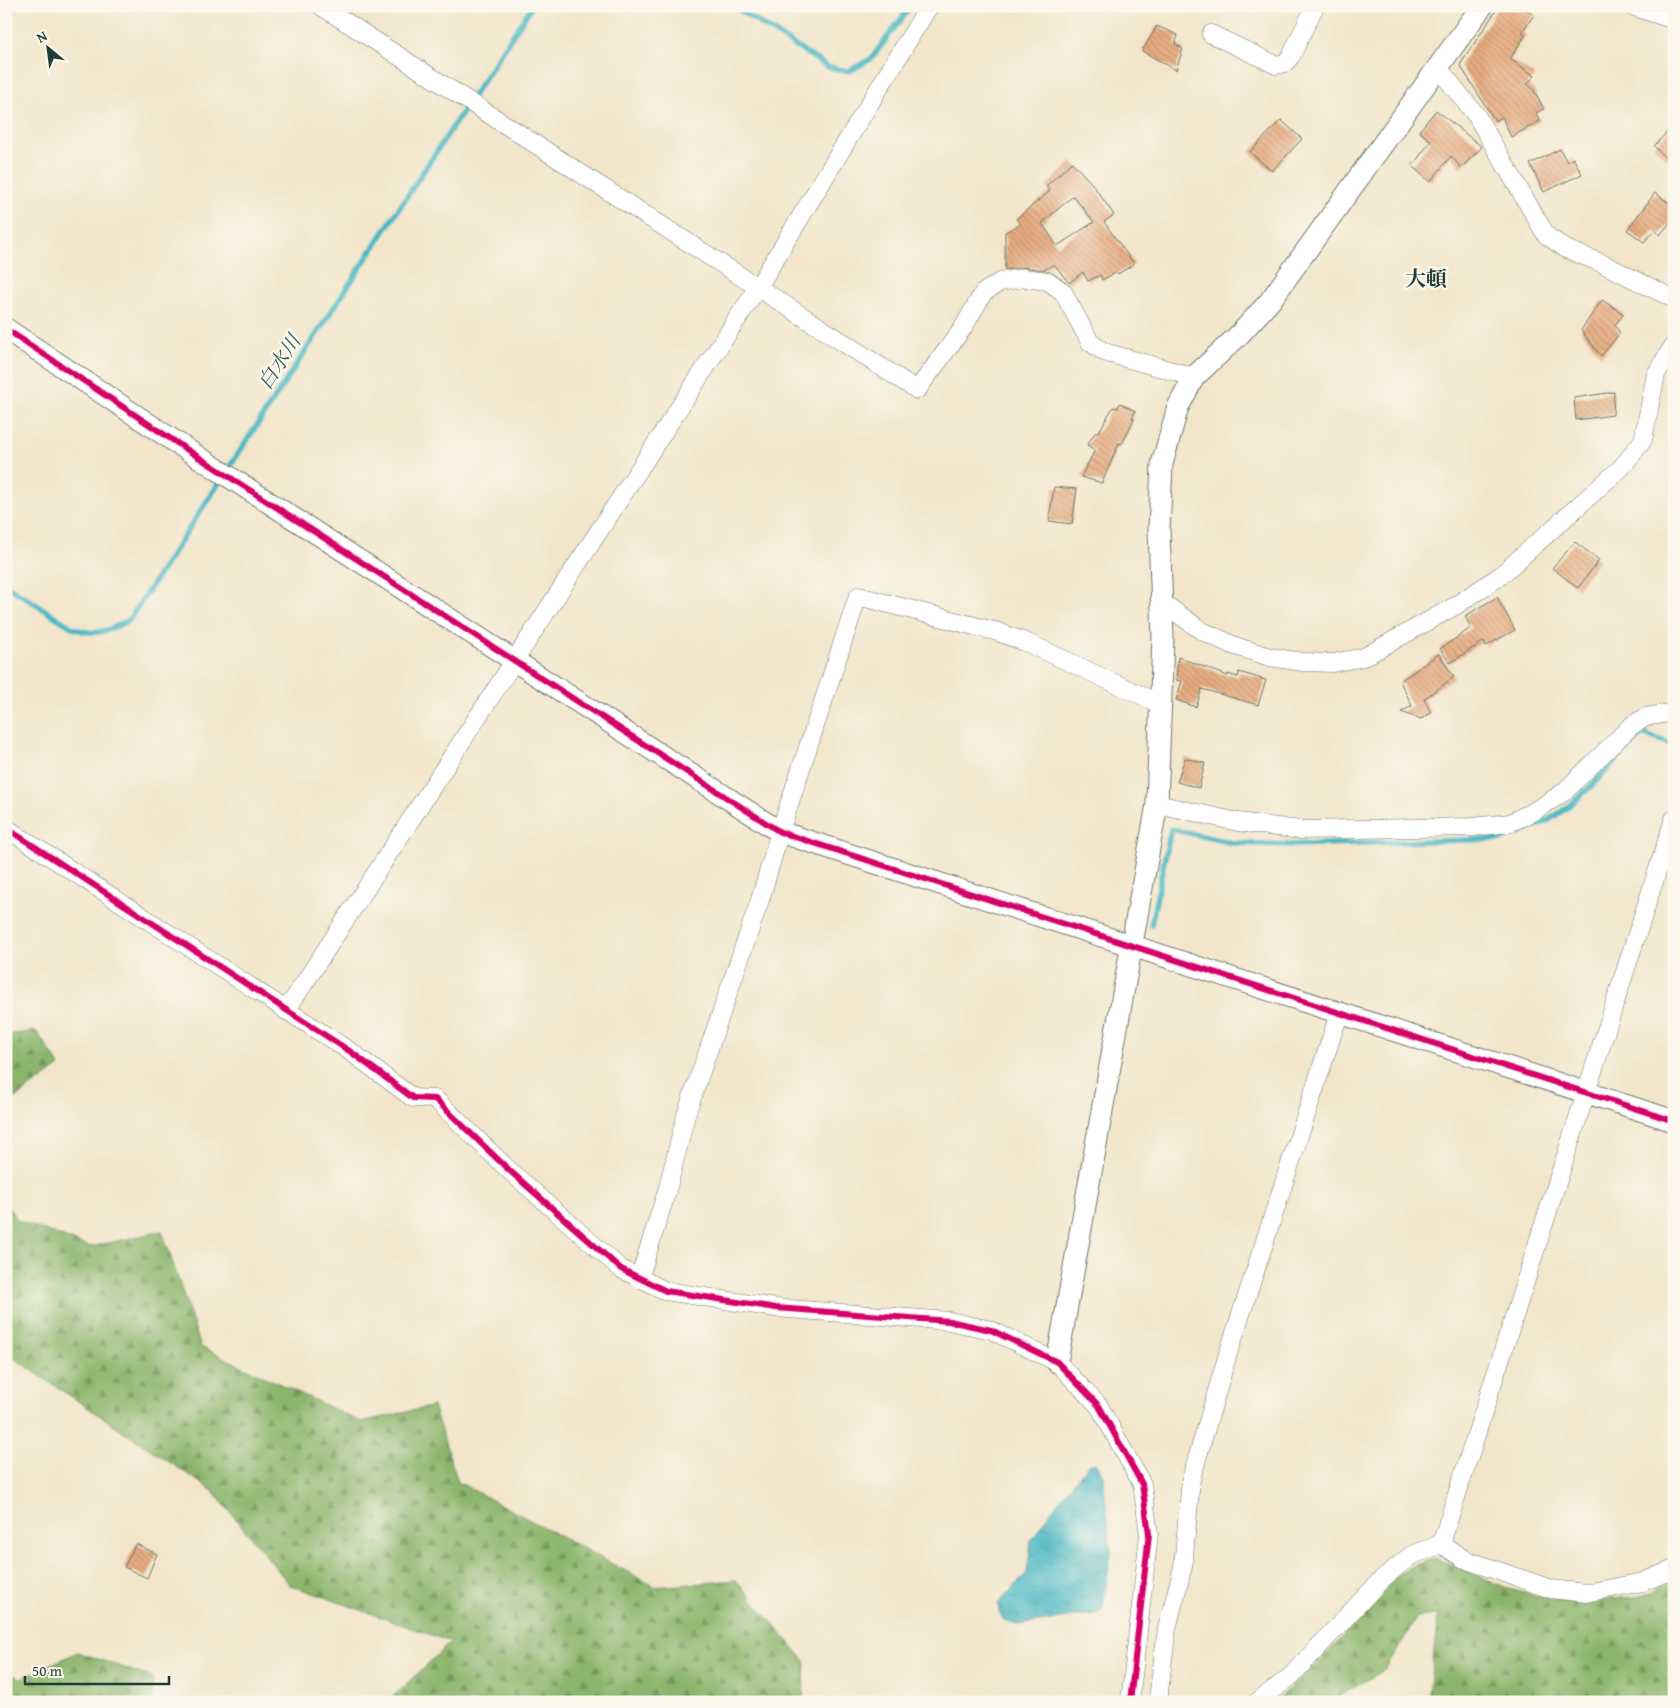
<svg xmlns="http://www.w3.org/2000/svg" width="1680" height="1708" font-family="'Gentium Book Plus','Noto Serif JP',serif">
<style>
.forest{fill:url(#forest-firs);stroke:#557950}
.water{fill:url(#water-ripples);stroke:#347a7c}
.lines{fill:none;stroke-linecap:round;stroke-linejoin:round}
.stream{stroke:#49b7c3;stroke-width:5.5}
.building{fill:url(#building-back-hatch);fill-rule:evenodd}
.minor-casing{stroke:#697868;stroke-width:19}
.tertiary-casing{stroke:#697868;stroke-width:23}
.minor{stroke:#fff;stroke-width:18}
.tertiary{stroke:#fff;stroke-width:21}
.cycleway-casing{stroke:#fbf7ec;stroke-width:9}
.cycleway{stroke:#d6006c;stroke-width:6}
.labels{text-anchor:middle;stroke-width:5;stroke-linejoin:round;paint-order:stroke}
.water-label{font-size:20px;font-style:italic;fill:#2a5c58;stroke:#fbf7ec}
.quarter-label{font-size:21px;font-weight:bold;fill:#1f3d34;stroke:#fbf7ec}
</style>
<defs>
<pattern id="forest-firs" width="22" height="20" patternUnits="userSpaceOnUse" patternTransform="scale(1.25)"><rect width="22" height="20" fill="#8bb56c"/><path d="M5 1l3.5 6h-7zM16 11l3.5 6h-7z" fill="#71945a"/></pattern>
<pattern id="water-ripples" width="26" height="14" patternUnits="userSpaceOnUse" patternTransform="scale(1.25)"><rect width="26" height="14" fill="#49b7c3"/><path d="M2 4q2-2 4 0t4 0M15 11q2-2 4 0t4 0" fill="none" stroke="#3c969f"/></pattern>
<pattern id="building-back-hatch" width="6" height="6" patternUnits="userSpaceOnUse" patternTransform="scale(1.25)"><rect width="6" height="6" fill="#e8ac80"/><path d="M-1 5l2 2M0 0l6 6M5-1l2 2" fill="none" stroke="#bb8d6a"/></pattern>
</defs>
<rect width="100%" height="100%" fill="#fbf7ec"/>
<filter id="ink" filterUnits="userSpaceOnUse"><feTurbulence type="fractalNoise" baseFrequency=".02" numOctaves="2"/><feDisplacementMap in="SourceGraphic" scale="10" xChannelSelector="R" yChannelSelector="G"/><feConvolveMatrix kernelMatrix="1 2 1 2 8 2 1 2 1" color-interpolation-filters="sRGB"/></filter>
<filter id="wash" filterUnits="userSpaceOnUse"><feTurbulence type="fractalNoise" baseFrequency=".0096" numOctaves="4" result="noise"/><feDisplacementMap in="SourceGraphic" scale="20" xChannelSelector="R" yChannelSelector="G"/><feGaussianBlur stdDeviation="1.12" result="paint"/><feColorMatrix in="noise" values="0 0 0 0 0 0 0 0 0 0 0 0 0 0 0 0 0 1.4 0 .05"/><feComposite in="paint" operator="in"/></filter>
<g filter="url(#wash)">
<rect width="100%" height="100%" fill="#f2e5ca"/>
<g class="forest">
<polygon points="36,1031 60,1066 6,1105 6,1035"/>
<polygon points="6,1205 19,1221 90,1247 162,1231 201,1347 361,1422 433,1406 458,1482 656,1587 736,1580 805,1661 803,1702 387,1702 451,1642 290,1585 213,1491 6,1353"/>
<polygon points="1435,1558 1512,1590 1555,1600 1602,1600 1643,1596 1674,1581 1674,1702 1428,1702 1438,1615 1417,1617 1386,1669 1329,1702 1274,1702 1319,1663 1396,1576 1413,1566"/>
<polygon points="78,1652 153,1678 152,1702 6,1702 6,1672 21,1678"/>
</g>
<polygon class="water" points="1090,1463 1096,1463 1103,1475 1111,1552 1102,1611 1095,1614 1018,1625 1004,1621 999,1612 998,1604 1027,1573 1031,1541 1057,1503"/>
<g class="lines">
<g class="stream">
<polyline points="733,6 828,67 849,71 871,59 911,6"/>
<path d="M6,585l67,43c24,9 34,3 56,-8l403,-614"/>
<path d="M1151,925l20,-96 62,14 57,2 212,-6c18,-6 37,-12 53,-23 33,-22 59,-56 88,-82l31,11"/>
</g>
</g>
<g id="blocks">
<g class="building">
<polygon points="1499,6 1522,6 1534,15 1522,32 1526,34 1510,59 1535,76 1527,84 1533,89 1544,109 1536,113 1540,121 1511,137 1502,117 1495,121 1460,65"/>
<polygon points="1157,26 1178,35 1175,44 1183,49 1176,70 1142,51"/>
<polygon points="1436,110 1482,147 1461,168 1451,156 1430,182 1412,166 1431,141 1419,131"/>
<polygon points="1281,120 1302,139 1272,171 1250,152"/>
<polygon points="1674,125 1674,167 1654,146"/>
<polygon points="1560,149 1567,162 1573,158 1582,174 1544,192 1530,164"/>
<path d="M1072,162l21,23 21,30 -10,7 30,42 -16,10 -1,-2 -15,8 -2,-5 -12,6 -5,-9 -14,11 -15,-19 -10,6 -20,-3 -19,3v-38l16,-8 -5,-5 34,-28 -4,-5zM1073,196l21,26 -37,24 -15,-23z"/>
<polygon points="1655,193 1674,206 1674,218 1660,235 1655,230 1644,242 1627,230"/>
<polygon points="1602,300 1624,314 1615,325 1620,333 1601,356 1581,330"/>
<polygon points="1614,392 1613,415 1576,420 1574,398"/>
<polygon points="1120,403 1135,411 1132,418 1134,419 1122,444 1119,443 1102,483 1081,477 1095,450 1087,445 1095,433 1100,430 1113,407 1118,408"/>
<polygon points="1054,487 1077,489 1072,524 1049,521"/>
<polygon points="1575,542 1599,560 1578,588 1552,568"/>
<polygon points="1497,597 1515,630 1486,646 1484,641 1450,663 1440,649 1471,628 1465,616"/>
<polygon points="1439,654 1454,677 1424,699 1431,713 1421,719 1401,712 1412,706 1400,681"/>
<polygon points="1178,657 1228,676 1228,674 1238,677 1239,672 1266,680 1258,705 1202,689 1196,707 1176,700 1182,681 1176,680"/>
<polygon points="1185,758 1205,763 1199,788 1177,782"/>
<polygon points="136,1544 157,1554 147,1578 124,1567"/>
</g>
</g>
</g>
<g filter="url(#ink)">
<use href="#blocks" fill-opacity="0" stroke="#697868" stroke-width="1"/>
<g class="lines">
<g class="minor-casing">
<g id="minor">
<polyline points="321,6 917,390 963,328 983,293 1000,282 1024,278 1048,281 1063,292 1090,342 1104,352 1194,377"/>
<polyline points="1632,6 1674,20"/>
<polyline points="1211,34 1276,65 1285,63 1291,56 1315,6"/>
<polyline points="1439,69 1476,115 1546,235 1566,249 1599,262 1674,299"/>
<polyline points="1163,603 1202,631 1235,646 1270,657 1303,662 1333,663 1364,657 1455,606 1500,576 1622,467 1643,440 1656,374 1674,345"/>
<polyline points="1157,804 1238,822 1300,830 1473,827 1510,823 1536,810 1564,792 1631,726 1646,717 1674,712"/>
<polyline points="6,828 351,1052 413,1098 435,1099 510,1171 621,1269 666,1291 776,1308 949,1321 991,1330 1057,1362 1099,1406 1142,1484 1149,1534 1130,1702"/>
<polyline points="286,1011 758,287 929,6"/>
<polyline points="639,1279 667,1191 686,1115 760,900 780,832 858,596 998,632 1028,643 1160,704"/>
<polyline points="1441,1544 1674,819"/>
<polyline points="1441,1544 1464,1559 1551,1589 1586,1593 1643,1582 1674,1569"/>
<polyline points="1160,1702 1159,1691 1167,1628 1183,1567 1191,1479 1227,1357 1339,1014"/>
<polyline points="1257,1702 1290,1677 1382,1579 1410,1556 1441,1544"/>
</g>
</g>
<g class="tertiary-casing">
<g id="tertiary">
<polyline points="6,329 186,449 780,832 1674,1121"/>
<polyline points="1057,1362 1157,804 1163,637 1159,530 1162,464 1178,407 1194,377 1239,335 1270,301 1482,6"/>
</g>
</g>
<use href="#minor" class="minor"/>
<use href="#tertiary" class="tertiary"/>
<g class="cycleway-casing">
<g id="cycleway">
<polyline points="6,329 186,449 780,832 1674,1121"/>
<polyline points="6,828 351,1052 413,1098 435,1099 510,1171 621,1269 666,1291 776,1308 949,1321 991,1330 1057,1362 1099,1406 1142,1484 1149,1534 1130,1702"/>
</g>
</g>
<use href="#cycleway" class="cycleway"/>
</g>
</g>
<g class="labels">
<g class="water-label">
<text transform="translate(279 362) rotate(-57)" y="7">白水川</text>
</g>
<g class="quarter-label">
<text x="1426" y="286">大頓</text>
</g>
</g>
<rect width="1680" height="1708" fill="none" stroke="#fbf7ec" stroke-width="25"/>
<g transform="translate(48 48) rotate(331)" stroke="#fbf7ec" stroke-width="4" paint-order="stroke">
<path d="M0-4L9 19L0 12L-9 19Z" fill="#1f3d34"/>
<text y="-8" font-size="14" font-weight="bold" text-anchor="middle" fill="#1f3d34">N</text>
</g>
<path d="M25 1676v8h144v-8" fill="none" stroke="#1f3d34" stroke-width="2.5"/>
<text x="32" y="1676" font-size="15" fill="#1f3d34" stroke="#fbf7ec" stroke-width="4" paint-order="stroke">50 m</text>
</svg>
